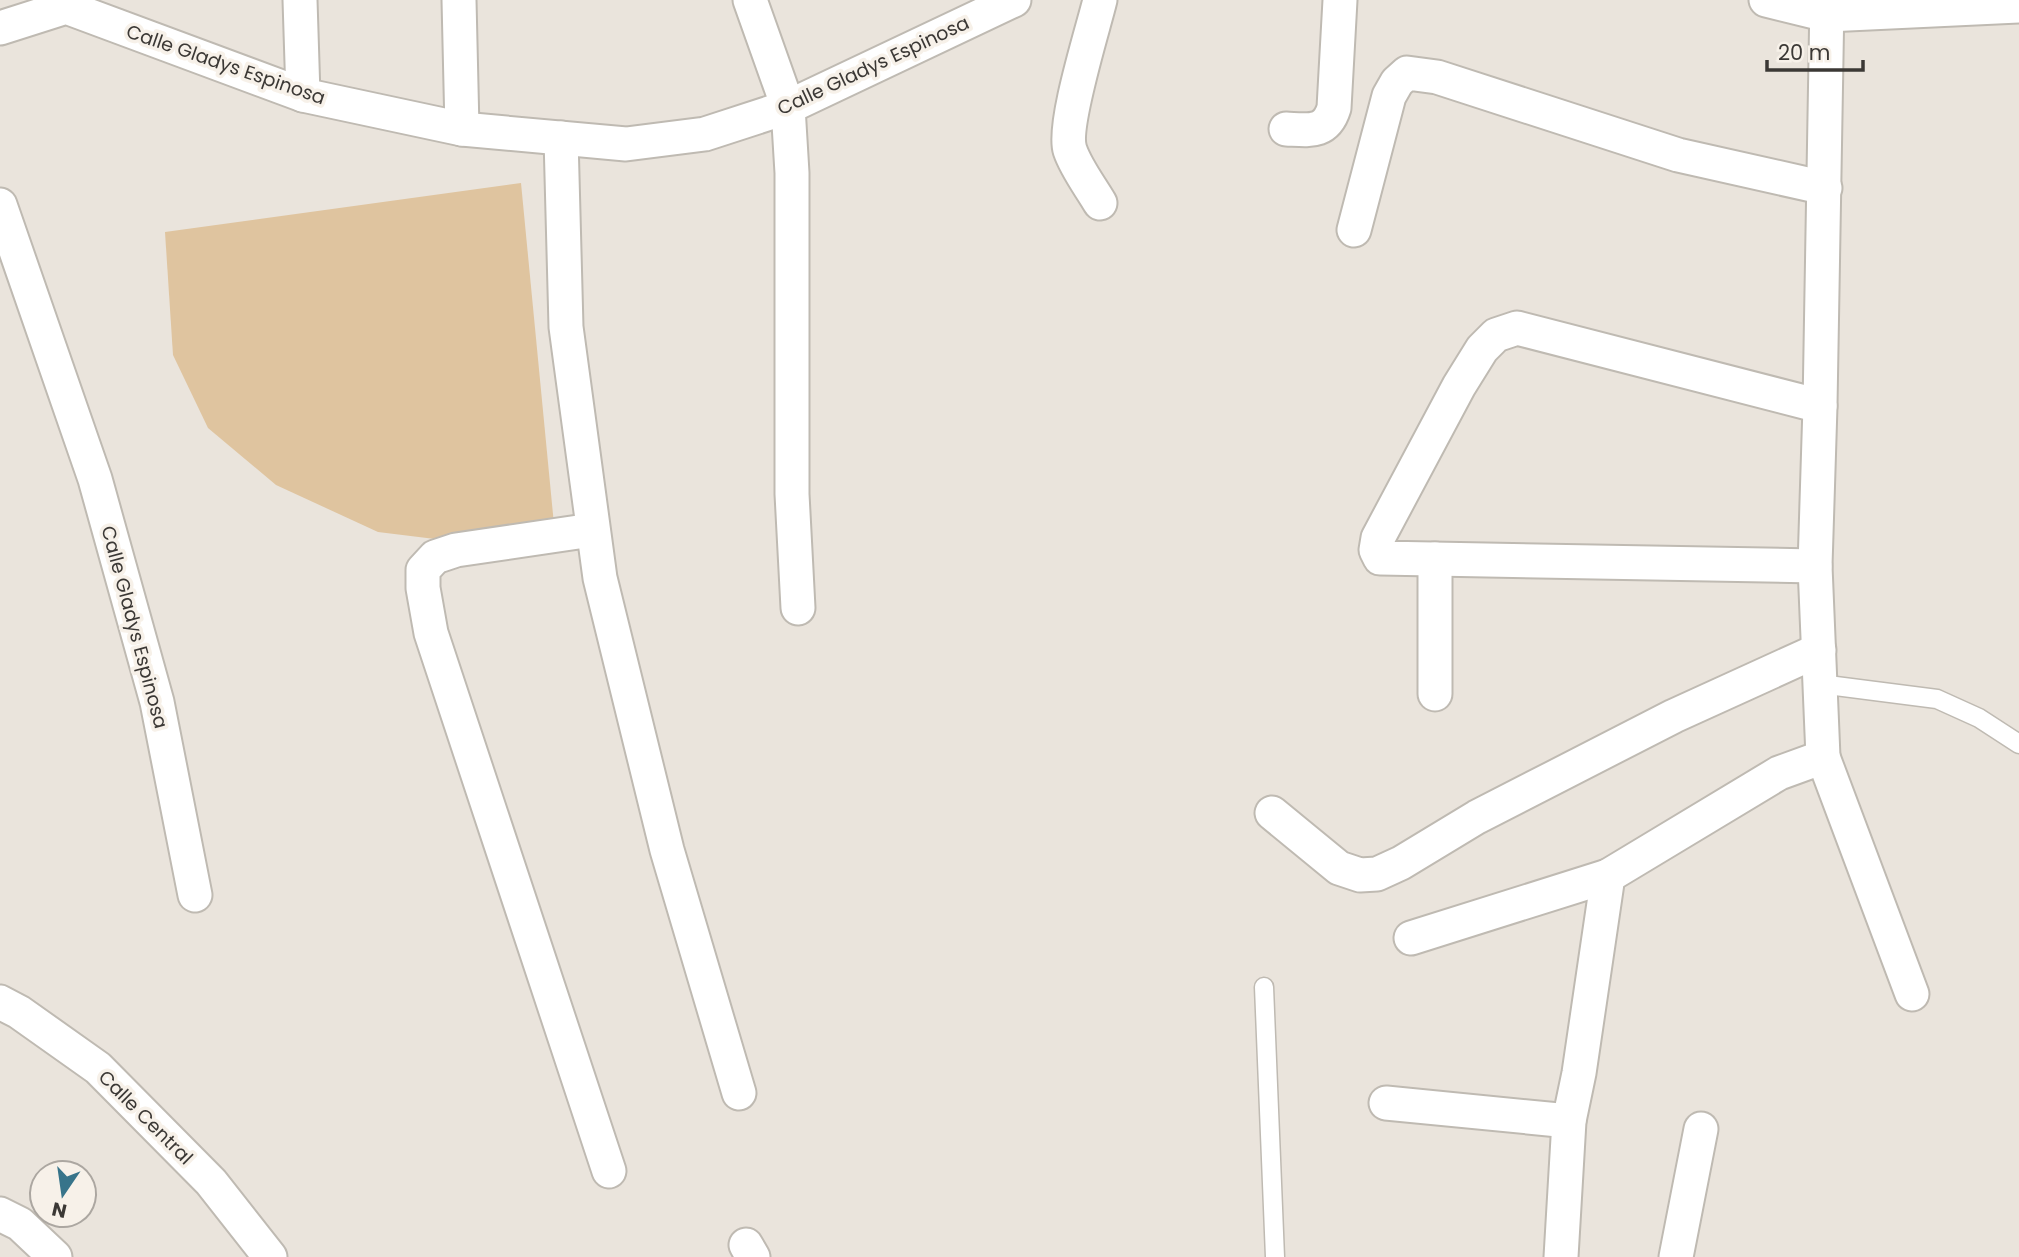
<svg xmlns="http://www.w3.org/2000/svg" width="2019" height="1257" font-family="Poppins,sans-serif">
<style>
.green{fill:#dfc49f}
.lines{fill:none;stroke-linecap:round;stroke-linejoin:round}
.service-casing{stroke:#bfbab2;stroke-width:21}
.minor-casing{stroke:#bfbab2;stroke-width:37}
.service{stroke:#fff;stroke-width:18}
.minor{stroke:#fff;stroke-width:33}
.labels{text-anchor:middle;stroke-width:7;stroke-linejoin:round;paint-order:stroke}
.street-label{font-size:19px;fill:#3b3835;stroke:#f7f1e9}
</style>
<rect width="100%" height="100%" fill="#eae4dc"/>
<polygon class="green" points="521,183 555,535 443,540 378,532 276,485 208,428 173,355 165,232"/>
<g class="lines">
<g class="service-casing">
<g id="service">
<polyline points="1820,684 1937,699 1979,718 2019,744"/>
<polyline points="1264,987 1275,1257"/>
</g>
</g>
<g class="minor-casing">
<g id="minor">
<polyline points="300,0 303,95"/>
<polyline points="459,0 462,129"/>
<polyline points="750,0 788,107 792,173 792,494 798,608"/>
<polyline points="1766,0 1827,15 2019,6"/>
<polyline points="0,28 66,7 303,95 462,129 626,144 705,134 788,107 1014,0"/>
<path d="M1286,129c23,1 40,5 48,-21l6,-108"/>
<polyline points="561,138 566,327 600,578 667,850 739,1093"/>
<path d="M1100,203c-10,-17 -24,-35 -30,-53 -8,-24 23,-121 30,-150"/>
<polyline points="0,205 95,479 157,702 195,895"/>
<polyline points="1354,230 1389,96 1397,82 1407,73 1437,77 1678,155 1825,188"/>
<polyline points="592,530 456,550 435,557 423,570 423,588 431,633 609,1171"/>
<polyline points="1815,566 1380,558 1376,550 1378,538 1459,386 1482,349 1496,335 1517,328 1820,406"/>
<polyline points="1435,694 1435,559"/>
<polyline points="1823,757 1912,994"/>
<polyline points="1272,813 1339,868 1360,875 1377,874 1401,863 1477,817 1674,716 1819,650"/>
<polyline points="1411,938 1608,876"/>
<polyline points="0,1002 19,1012 98,1068 211,1182 270,1257"/>
<polyline points="1386,1103 1569,1121"/>
<polyline points="0,1214 20,1224 55,1257"/>
<polyline points="746,1245 753,1257"/>
<polyline points="1561,1257 1569,1121 1579,1073 1608,876 1779,773 1823,757 1815,566 1820,406 1827,0"/>
<polyline points="1676,1257 1701,1129"/>
</g>
</g>
<use href="#service" class="service"/>
<use href="#minor" class="minor"/>
</g>
<g class="labels">
<g class="street-label">
<text transform="translate(226 64) rotate(19)" y="7">Calle Gladys Espinosa</text>
<text transform="translate(873 65) rotate(-25)" y="7">Calle Gladys Espinosa</text>
<text transform="translate(135 627) rotate(75)" y="7">Calle Gladys Espinosa</text>
<text transform="translate(146 1117) rotate(45)" y="7">Calle Central</text>
</g>
</g>
<g transform="translate(63 1194) rotate(193)"><circle r="33" fill="#f7f1e9" stroke="#aca7a1" stroke-width="2"/>
<path d="M0-5L12 26L0 18L-12 26Z" fill="#37748a"/>
<text y="-10" font-size="19" font-weight="bold" text-anchor="middle" fill="#3b3835">N</text>
</g>
<path d="M1767 60v10h96v-10" fill="none" stroke="#3b3835" stroke-width="3.5"/>
<text x="1778" y="60" font-size="21" fill="#3b3835" stroke="#f7f1e9" stroke-width="5" paint-order="stroke">20 m</text>
</svg>
